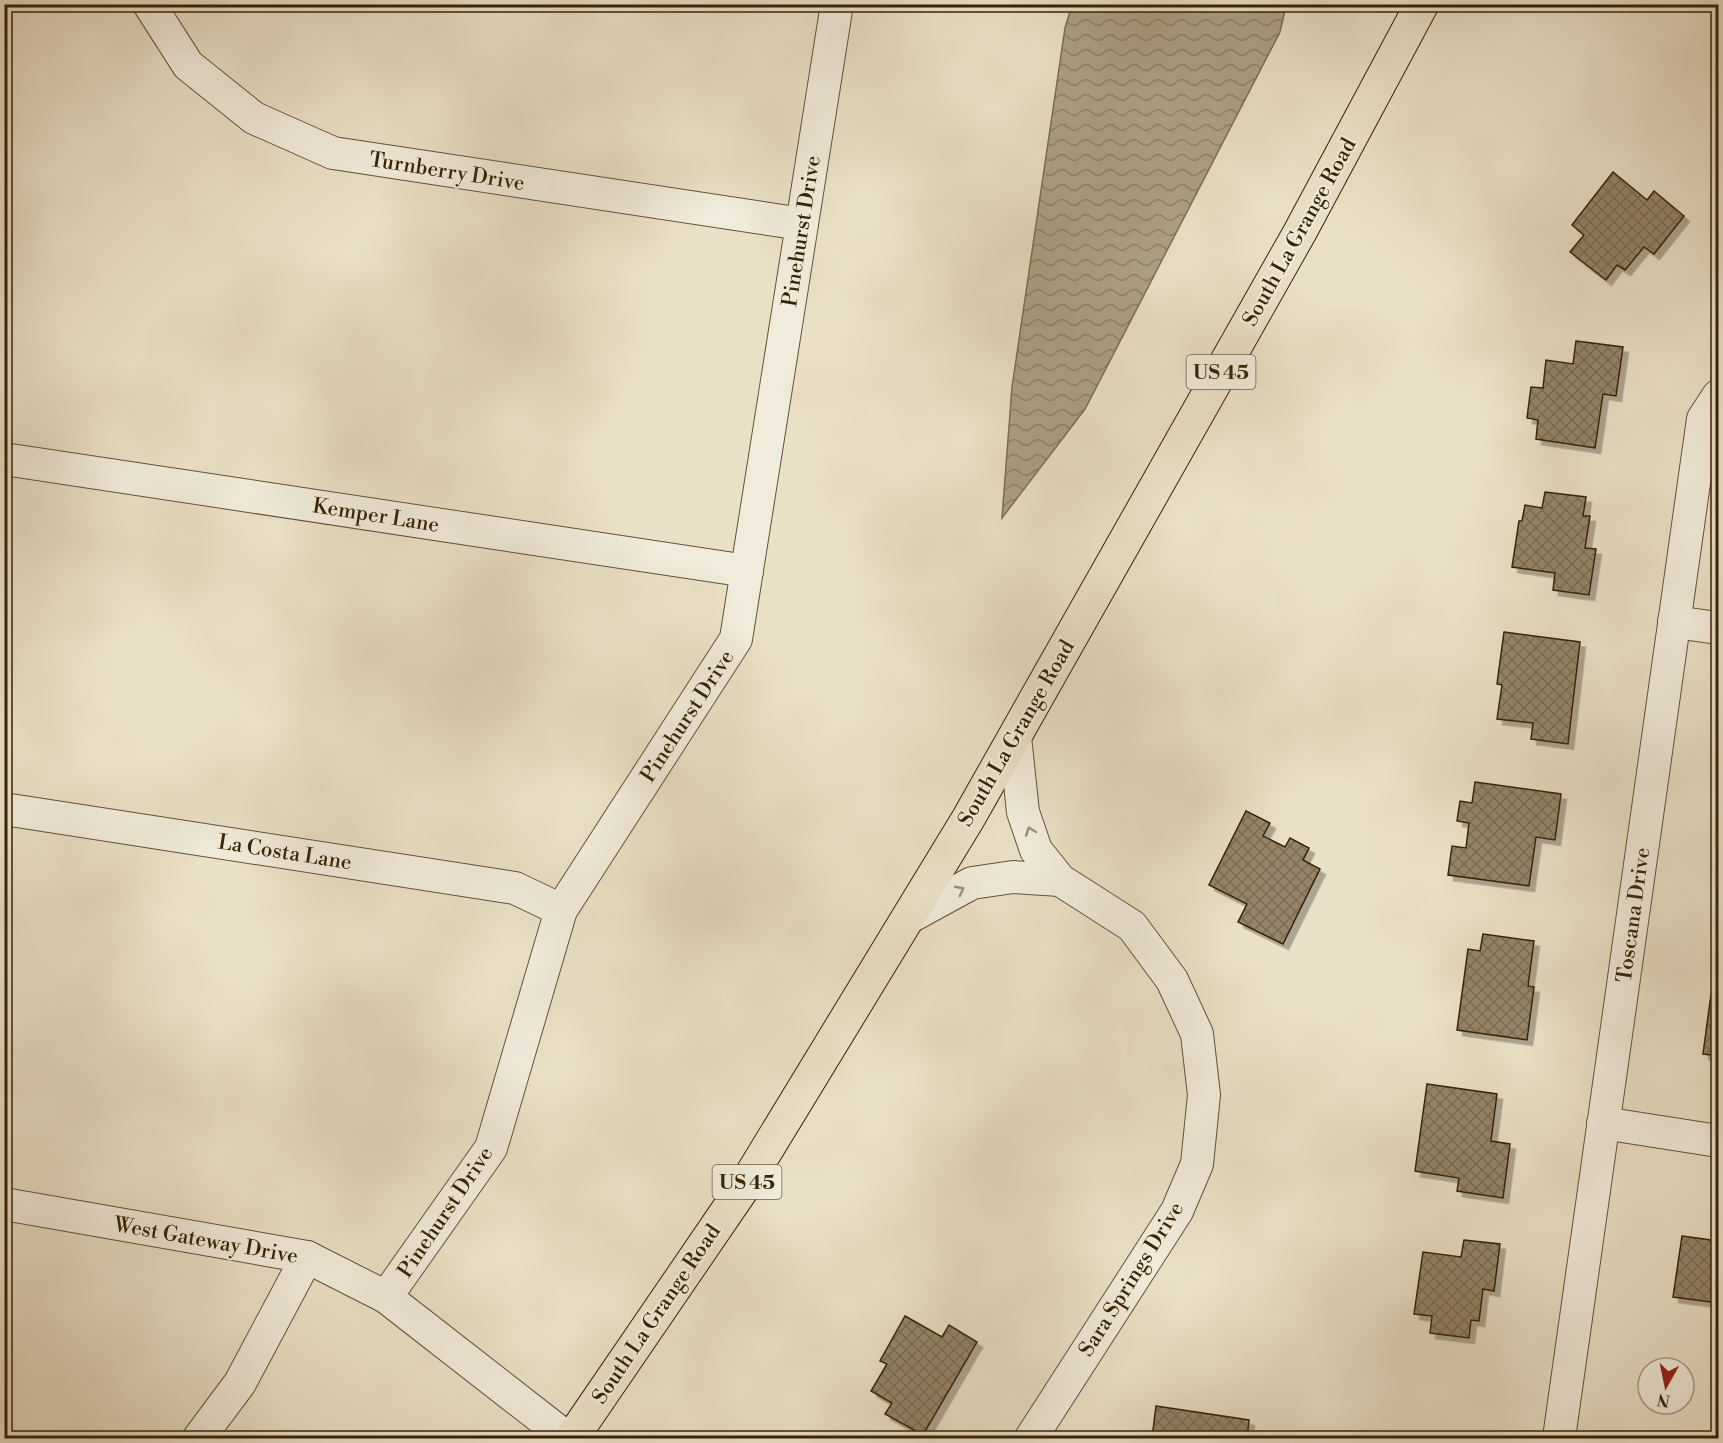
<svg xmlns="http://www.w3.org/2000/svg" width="1723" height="1443" font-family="'Libre Bodoni',serif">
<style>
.water{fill:url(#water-waves);stroke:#7d6e52;stroke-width:1.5}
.building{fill:url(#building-cross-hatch);stroke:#362306;stroke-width:1.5;filter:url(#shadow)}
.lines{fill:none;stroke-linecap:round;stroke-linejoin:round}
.street-casing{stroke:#635236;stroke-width:34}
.primary-casing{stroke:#362306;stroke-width:35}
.street{stroke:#f1ebdb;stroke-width:32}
.primary{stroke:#eae0c7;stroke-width:33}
.oneway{stroke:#9d917b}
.labels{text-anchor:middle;stroke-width:4.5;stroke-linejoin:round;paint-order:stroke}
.shield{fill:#f1ebdb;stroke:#6e5f46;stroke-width:1.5}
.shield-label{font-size:20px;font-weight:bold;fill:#362306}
.street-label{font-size:21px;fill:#362306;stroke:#f1ebdb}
</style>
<defs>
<pattern id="water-waves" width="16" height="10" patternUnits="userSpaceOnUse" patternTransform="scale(1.5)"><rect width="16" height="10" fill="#ada085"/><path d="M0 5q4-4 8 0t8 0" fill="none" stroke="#8e826b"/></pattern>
<pattern id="building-cross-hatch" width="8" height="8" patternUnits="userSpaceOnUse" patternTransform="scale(1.5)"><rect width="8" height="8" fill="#94856a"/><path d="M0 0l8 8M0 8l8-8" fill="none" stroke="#7a6c55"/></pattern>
<filter id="shadow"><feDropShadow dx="5.5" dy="5.5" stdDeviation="0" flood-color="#0004"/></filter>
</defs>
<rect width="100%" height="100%" fill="#eae0c7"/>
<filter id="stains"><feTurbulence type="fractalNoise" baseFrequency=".00333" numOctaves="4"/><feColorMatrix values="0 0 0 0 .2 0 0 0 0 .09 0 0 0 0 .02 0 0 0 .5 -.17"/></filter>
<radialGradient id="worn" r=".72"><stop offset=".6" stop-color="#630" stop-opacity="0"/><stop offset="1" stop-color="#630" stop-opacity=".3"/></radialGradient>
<polygon class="water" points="1072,5 1285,4 1286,6 1280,32 1085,409 1002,518 1012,387 1065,28"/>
<g class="building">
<polygon points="1613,172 1647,200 1654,191 1684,216 1654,254 1644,247 1625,270 1617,265 1606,280 1570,252 1584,235 1572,225"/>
<polygon points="1576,341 1623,347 1616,396 1603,394 1595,448 1536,439 1538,420 1527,418 1531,387 1543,388 1546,360 1573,364"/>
<polygon points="1545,492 1586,497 1583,516 1590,516 1585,548 1596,549 1589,595 1553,590 1555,573 1512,567 1519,521 1522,521 1525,505 1542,508"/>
<polygon points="1504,632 1580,642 1568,744 1531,739 1533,723 1497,719 1502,685 1497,684"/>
<polygon points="1475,782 1561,794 1555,840 1536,837 1529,886 1448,875 1452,846 1466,848 1469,823 1457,821 1460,801 1472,803"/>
<polygon points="1246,811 1270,823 1263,836 1285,847 1290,838 1309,848 1303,860 1320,869 1283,944 1238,922 1247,904 1209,885"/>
<polygon points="1483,934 1534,941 1528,986 1534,987 1527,1040 1457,1030 1468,949 1480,951"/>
<polygon points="1718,974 1718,1056 1703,1054 1711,994 1716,994"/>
<polygon points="1427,1084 1497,1094 1491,1141 1510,1144 1503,1198 1457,1191 1459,1178 1415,1171"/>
<polygon points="1682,1236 1718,1241 1718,1303 1673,1297"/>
<polygon points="1464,1240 1500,1244 1494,1291 1483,1289 1479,1321 1471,1320 1469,1338 1430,1333 1432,1316 1414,1314 1423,1252 1461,1257"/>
<polygon points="905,1316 942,1337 949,1325 977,1342 923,1435 885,1414 892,1403 871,1391 887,1364 880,1361"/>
<polygon points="1156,1406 1249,1420 1247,1438 1152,1438"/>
</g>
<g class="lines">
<g class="street-casing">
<g id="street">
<polyline points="149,4 188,65 254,118 333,153 802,224"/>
<polyline points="4,459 747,571"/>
<polyline points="1674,622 1718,628"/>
<polyline points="1015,737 1023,812 1036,850 1060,880 1132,926 1172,980 1197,1034 1204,1095 1197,1164 1177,1211 1031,1438"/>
<polyline points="4,809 515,888 561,910"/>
<polyline points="908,918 972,883 1013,877 1060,880"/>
<polyline points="1603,1123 1718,1141"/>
<polyline points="4,1204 307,1257 386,1297 567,1438"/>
<polyline points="386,1297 491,1148 561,910 736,639 837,4"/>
<polyline points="199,1438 240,1383 307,1257"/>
<polyline points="1559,1438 1703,419 1718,396"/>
</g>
</g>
<g class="primary-casing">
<polyline id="primary" points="572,1438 747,1182 968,819 1300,232 1422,4"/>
</g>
<use href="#street" class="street"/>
<use href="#primary" class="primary"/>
</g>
<defs><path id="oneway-chevron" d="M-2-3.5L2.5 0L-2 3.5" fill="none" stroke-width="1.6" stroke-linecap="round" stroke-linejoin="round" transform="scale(1.5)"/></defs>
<g class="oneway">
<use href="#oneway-chevron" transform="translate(1030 831) rotate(-110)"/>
<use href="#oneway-chevron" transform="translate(960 890) rotate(-28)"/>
</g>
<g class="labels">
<g class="shield">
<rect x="1186.5" y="355" width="69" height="34" rx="4.5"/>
<rect x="712.5" y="1165" width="69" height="34" rx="4.5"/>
</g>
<g class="shield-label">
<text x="1221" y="379">US 45</text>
<text x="747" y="1189">US 45</text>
</g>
<g class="street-label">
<text transform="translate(447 171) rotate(9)" y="7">Turnberry Drive</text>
<text transform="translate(801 231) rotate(-81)" y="7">Pinehurst Drive</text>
<text transform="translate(1299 232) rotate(-61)" y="7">South La Grange Road</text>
<text transform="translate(376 515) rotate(9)" y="7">Kemper Lane</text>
<text transform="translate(687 716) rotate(-57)" y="7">Pinehurst Drive</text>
<text transform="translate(1016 733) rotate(-60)" y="7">South La Grange Road</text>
<text transform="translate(285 852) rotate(9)" y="7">La Costa Lane</text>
<text transform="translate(1633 915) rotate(-82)" y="7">Toscana Drive</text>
<text transform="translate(445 1212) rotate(-56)" y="7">Pinehurst Drive</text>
<text transform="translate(206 1240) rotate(10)" y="7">West Gateway Drive</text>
<text transform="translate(1131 1279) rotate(-58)" y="7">Sara Springs Drive</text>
<text transform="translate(656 1314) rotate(-56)" y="7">South La Grange Road</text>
</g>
</g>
<rect width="1723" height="1443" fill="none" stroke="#eae0c7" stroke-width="24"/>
<rect x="6" y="6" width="1711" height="1431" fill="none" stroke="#362306" stroke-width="3"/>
<rect x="12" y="12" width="1699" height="1419" fill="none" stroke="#362306" stroke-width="1.5"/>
<g transform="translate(1666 1386) rotate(189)"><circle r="28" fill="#f1ebdb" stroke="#a69b86" stroke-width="1.5"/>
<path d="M0-4.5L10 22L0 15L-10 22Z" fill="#8f2418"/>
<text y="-9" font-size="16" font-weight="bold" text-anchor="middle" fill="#362306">N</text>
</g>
<rect width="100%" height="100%" filter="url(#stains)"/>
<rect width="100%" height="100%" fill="url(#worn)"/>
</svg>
